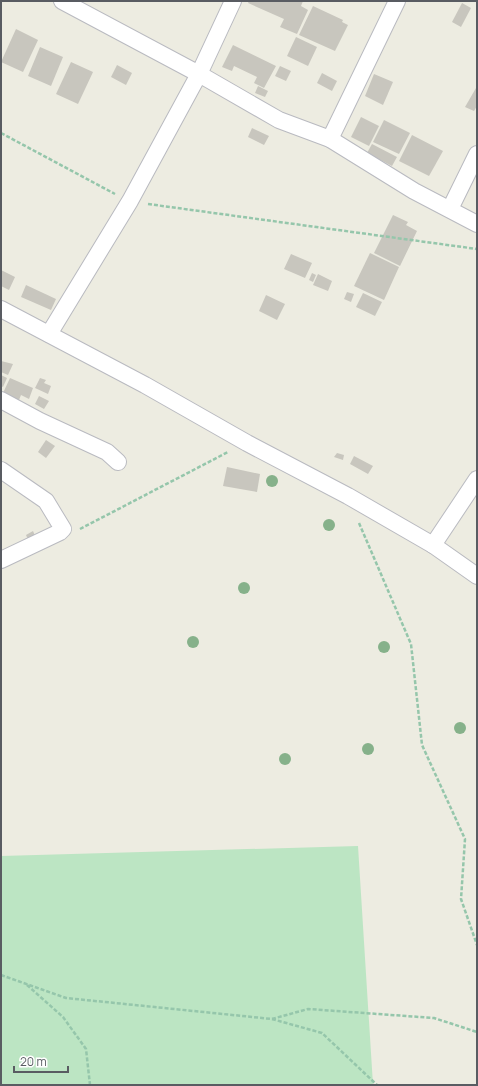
<svg xmlns="http://www.w3.org/2000/svg" width="478" height="1086" font-family="Manrope,sans-serif">
<style>
.green{fill:#bce5c3}
.building{fill:#c8c6be}
.lines{fill:none;stroke-linecap:round;stroke-linejoin:round}
.street-casing{stroke:#b9bac0;stroke-width:18}
.path{stroke:#95c6ab;stroke-width:2.5;stroke-dasharray:4 2;stroke-linecap:butt}
.street{stroke:#fff;stroke-width:16}
.tree{fill:#86b18a}
</style>
<rect width="100%" height="100%" fill="#edece1"/>
<polygon class="green" points="358,846 373,1085 1,1085 1,856"/>
<g class="building">
<polygon points="249,1 303,1 301,6 308,10 297,34 280,27 284,19 248,3"/>
<polygon points="462,3 471,8 461,27 452,22"/>
<polygon points="313,6 343,20 342,22 348,25 335,51 299,35"/>
<polygon points="16,29 38,40 23,72 1,62"/>
<polygon points="296,37 317,47 308,66 287,56"/>
<polygon points="233,45 276,66 264,88 254,83 257,77 234,66 232,71 222,67"/>
<polygon points="40,47 63,57 51,86 28,76"/>
<polygon points="71,62 93,72 78,104 56,94"/>
<polygon points="117,65 132,73 126,85 111,77"/>
<polygon points="280,66 291,71 286,81 275,76"/>
<polygon points="322,73 337,81 332,91 317,83"/>
<polygon points="374,74 393,82 383,105 365,96"/>
<polygon points="258,86 268,91 265,97 255,93"/>
<polygon points="476,88 477,106 474,111 465,107"/>
<polygon points="361,117 379,126 369,146 351,137"/>
<polygon points="384,120 410,133 399,154 373,142"/>
<polygon points="252,128 269,136 264,145 248,137"/>
<polygon points="412,135 443,151 429,176 399,161"/>
<polygon points="372,144 397,157 392,166 367,153"/>
<polygon points="393,215 408,222 406,225 417,231 400,266 374,253"/>
<polygon points="370,253 399,267 384,300 354,286"/>
<polygon points="291,254 312,263 305,278 284,269"/>
<polygon points="1,270 15,277 9,290 1,286"/>
<polygon points="312,273 316,275 313,282 309,280"/>
<polygon points="318,274 332,281 328,291 313,285"/>
<polygon points="26,285 56,299 51,310 21,297"/>
<polygon points="347,292 354,294 351,302 344,299"/>
<polygon points="363,293 382,302 375,316 356,307"/>
<polygon points="266,295 285,304 277,320 259,311"/>
<polygon points="1,361 13,364 8,375 1,372"/>
<polygon points="1,375 7,378 3,387 1,386"/>
<polygon points="10,378 33,388 29,399 21,395 19,400 3,393"/>
<polygon points="40,378 46,380 44,383 51,386 48,394 35,388"/>
<polygon points="39,396 49,401 44,409 35,404"/>
<polygon points="46,440 55,446 46,458 38,452"/>
<polygon points="337,453 344,455 343,460 334,457"/>
<polygon points="354,456 373,466 368,474 350,464"/>
<polygon points="227,467 260,474 257,492 223,486"/>
<polygon points="33,531 36,538 29,542 26,535"/>
</g>
<g class="lines">
<g class="street-casing">
<g id="street">
<polyline points="62,1 199,74 279,120 330,139 414,191 477,224"/>
<polyline points="330,139 397,1"/>
<polyline points="450,209 477,154"/>
<polyline points="1,309 145,385 247,443 348,496 433,545 477,576"/>
<polyline points="49,334 130,201 199,74 233,1"/>
<polyline points="1,400 40,421 107,452 118,462"/>
<polyline points="1,470 46,501 63,529 60,532 1,560"/>
<polyline points="433,545 477,479"/>
</g>
</g>
<g class="path">
<polyline points="1,133 115,194"/>
<polyline points="148,204 477,249"/>
<polyline points="359,523 411,644 422,745 465,839 461,899 477,945"/>
<polyline points="80,529 228,452"/>
<polyline points="1,975 66,998 272,1019 322,1033 377,1085"/>
<polyline points="27,985 63,1017 86,1049 90,1085"/>
<polyline points="272,1019 308,1009 434,1018 477,1032"/>
</g>
<use href="#street" class="street"/>
</g>
<g class="tree">
<circle cx="272" cy="481" r="6"/>
<circle cx="329" cy="525" r="6"/>
<circle cx="244" cy="588" r="6"/>
<circle cx="193" cy="642" r="6"/>
<circle cx="384" cy="647" r="6"/>
<circle cx="460" cy="728" r="6"/>
<circle cx="368" cy="749" r="6"/>
<circle cx="285" cy="759" r="6"/>
</g>
<rect width="478" height="1086" fill="none" stroke="#595c62" stroke-width="4"/>
<path d="M14 1066v6h54v-6" fill="none" stroke="#595c62" stroke-width="2"/>
<text x="20" y="1066" font-size="12" fill="#595c62" stroke="#ffffff" stroke-width="3" paint-order="stroke">20 m</text>
</svg>
